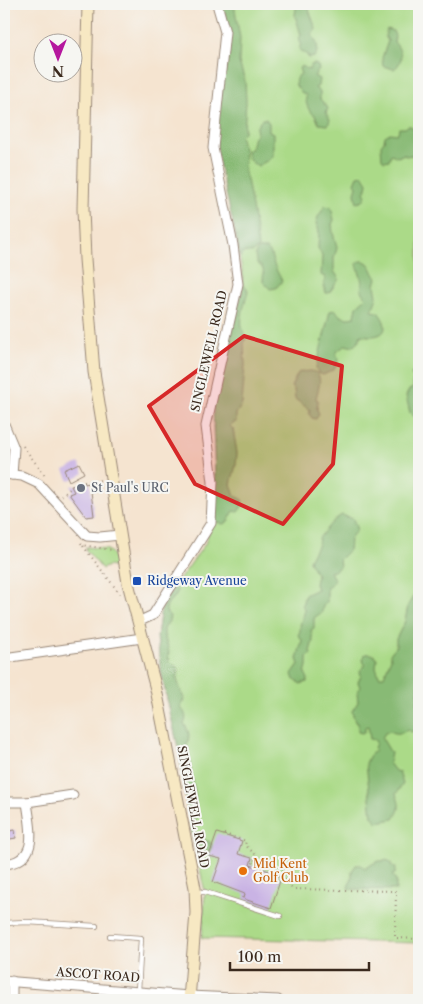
<svg xmlns="http://www.w3.org/2000/svg" width="423" height="1004" font-family="'Libre Caslon Text',serif">
<style>
.green{fill:#abda88;stroke:#738253}
.forest{fill:#88ba74;stroke:#627249}
.building{fill:#c9b3e4}
.lines{fill:none;stroke-linecap:round;stroke-linejoin:round}
.lane-casing{stroke:#988777;stroke-width:6}
.street-casing{stroke:#988777;stroke-width:11}
.secondary-casing{stroke:#988777;stroke-width:13}
.path{stroke:#988777;stroke-width:2;stroke-dasharray:1 4;stroke-linecap:butt}
.lane{stroke:#fff;stroke-width:4.5}
.street{stroke:#fff;stroke-width:9}
.secondary{stroke:#f7e8c3;stroke-width:11}
.marked{fill:#d62828;fill-opacity:0.2;stroke:#d62828;stroke-width:4;stroke-linejoin:round}
.worship-dot{fill:#6b7280;stroke:#f6f6f2;stroke-width:2}
.transit-dot{fill:#1a4fb4;stroke:#f6f6f2;stroke-width:2}
.food-dot{fill:#e8710a;stroke:#f6f6f2;stroke-width:2}
.labels{text-anchor:middle;stroke-width:4;stroke-linejoin:round;paint-order:stroke}
.street-label{font-size:12px;fill:#3b2a1e;stroke:#f6f6f2}
.worship-label{font-size:12px;fill:#5b616d;stroke:#f6f6f2;text-anchor:start}
.transit-label{font-size:12px;fill:#164399;stroke:#f6f6f2;text-anchor:start}
.food-label{font-size:12px;fill:#c56008;stroke:#f6f6f2;text-anchor:start}
</style>
<rect width="100%" height="100%" fill="#f6f6f2"/>
<filter id="ink" filterUnits="userSpaceOnUse"><feTurbulence type="fractalNoise" baseFrequency=".02" numOctaves="2"/><feDisplacementMap in="SourceGraphic" scale="10" xChannelSelector="R" yChannelSelector="G"/><feConvolveMatrix kernelMatrix="1 2 1 2 8 2 1 2 1" color-interpolation-filters="sRGB"/></filter>
<filter id="wash" filterUnits="userSpaceOnUse"><feTurbulence type="fractalNoise" baseFrequency=".0096" numOctaves="4" result="noise"/><feDisplacementMap in="SourceGraphic" scale="20" xChannelSelector="R" yChannelSelector="G"/><feGaussianBlur stdDeviation="1.12" result="paint"/><feColorMatrix in="noise" values="0 0 0 0 0 0 0 0 0 0 0 0 0 0 0 0 0 1.4 0 .05"/><feComposite in="paint" operator="in"/></filter>
<g filter="url(#wash)">
<rect width="100%" height="100%" fill="#f5e4d0"/>
<g class="green">
<polygon points="222,4 419,4 419,943 202,938 205,892 187,810 180,756 161,672 157,637 160,614 174,587 205,544 213,519 215,481 213,426 236,314 242,292 243,275 234,230 222,84 229,55 230,32"/>
<path d="M86,547c20,2 27,-1 31,21l-9,-2 -6,3 -16,-19z"/>
</g>
<g class="forest">
<path d="M222,4h12l6,34 -1,24 6,19 1,20 -2,31 -4,4 5,16 -1,20 3,7c4,24 9,46 11,69l-6,5 -8,-1 -3,5 -24,-102 -1,-20 6,-51 7,-29 1,-23z"/>
<path d="M300,4h12l-3,6 7,19 -4,6c5,7 8,15 2,22l-5,1 -4,-5h-3l-3,-4 2,-5 -2,-5 2,-4 -6,-20 1,-7z"/>
<path d="M387,29l6,2 2,5 -1,6c8,8 10,20 0,27l-11,-3 -1,-8 6,-17 -3,-5z"/>
<path d="M315,64l3,2 1,4 -5,6 5,3 -1,7 -3,2 5,4v7l8,9 -2,5 4,7 -2,5 -9,-1 -4,-9c-7,-3 -10,-13 -9,-20 -9,-4 -16,-15 -5,-21l-2,-6 3,-2 7,4 2,-5z"/>
<path d="M262,119h4l3,4v8l4,2v23l-3,3 -12,7c-8,-4 -11,-8 -11,-16l4,-1 3,-13 3,-2 -1,-6z"/>
<polygon points="408,126 411,126 419,135 419,157 413,155 405,156 404,154 398,157 391,154 389,160 384,161 382,159 381,145 384,141 385,136 390,133 396,134 398,133 399,128 405,128"/>
<polygon points="363,175 368,183 367,188 364,193 366,195 363,201 357,203 355,193 357,186 355,183 358,176"/>
<polygon points="325,206 331,207 334,220 332,224 333,233 337,248 334,258 334,271 339,279 329,293 326,293 324,287 325,277 321,275 322,256 318,248 319,231 316,223 318,217"/>
<path d="M258,249h8c6,4 5,7 7,13 2,6 6,13 9,19l-6,7 -6,1 -7,-7c0,-7 3,-15 -6,-18l-2,-9z"/>
<path d="M360,261c12,-1 11,11 17,17l-2,7 2,12 -5,14 6,1c16,20 2,27 -17,23 -3,8 -6,14 -15,10l-10,7 2,8 -4,10 -11,5 -5,-2 -2,-5 14,-57 6,-1c4,8 10,9 19,7l2,-11 9,-8 -5,-9c3,-9 -3,-17 -4,-26z"/>
<path d="M242,284l5,4 1,4c-4,15 -11,31 -2,46l-2,5 1,22 -3,39 -6,10v8l-5,2 -1,2 3,3 4,24 -1,12 -5,19 4,12 7,3v7l-4,6 -4,-1c-7,11 -7,18 -21,8l2,-38 -2,-74 29,-115z"/>
<path d="M303,371c3,1 6,0 8,0 15,2 6,20 5,28l2,1 -1,9 2,5 -3,5 -4,-1 -3,-4 1,-4 -15,-11 -1,-10 -3,-2 7,-14z"/>
<polygon points="414,371 419,378 419,420 418,420 410,413 406,396 409,390 414,387 412,384 414,378 411,374"/>
<path d="M342,515l11,4 4,11c-10,11 -6,7 -8,20l-10,10 1,6 -6,5 -4,1 4,7 -3,6 -4,2v15l-4,4 -1,6 -8,6v10l-3,2 2,11 -3,10 1,3 -4,3v9l-2,7 3,6 -1,3 -7,2 -3,-4h-3l-2,-6 7,-10 -2,-5 5,-19 -4,-5c4,-6 1,-7 3,-13 2,-7 6,-10 1,-17l3,-10 12,-6 -2,-5 2,-9 -8,-14c4,-11 9,-12 10,-23 8,-9 12,-17 23,-23z"/>
<path d="M419,576v108l-2,21 2,1c0,10 3,22 -8,26l-3,-2c-7,3 -10,5 -18,1l-5,2 -3,5 9,15 -2,10 6,8 4,1 4,12 -7,10c4,10 5,15 -2,25l-17,3 -5,-6 -6,-53 4,-8 5,-4 -1,-3 2,-5 -1,-3 -5,-1 -2,-13 -3,1v4l-3,2 -4,-1v-9l-3,-1 -3,-11 6,-9 -1,-9 3,-6 -2,-5 3,-6 -1,-5 5,-6 -2,-5 2,-6h7l5,4 -1,9 3,9h5l7,-18 -1,-4 6,-8v-7l9,-18 3,-16 8,-13v-10z"/>
<path d="M174,587l3,3 -1,6c-6,4 -11,9 -10,16l4,4 -1,5 -5,8v6l5,16 -1,9 9,7 1,3 -1,10 7,19 -3,9c5,5 6,11 3,16 4,5 7,12 3,19l8,52v41c6,4 11,3 16,7l1,5 -3,3 -9,4 -4,-3 -9,-42 -7,-54 -19,-84 -4,-35 3,-23 5,-14z"/>
<polygon points="386,860 391,862 391,865 396,868 395,874 392,875 396,880 396,890 349,889 348,887 352,878 352,871 356,865 361,865 365,868 378,861 385,861"/>
</g>
<g id="blocks">
<g class="building">
<polygon points="79,463 84,473 69,481 64,470"/>
<polygon points="90,483 94,516 86,517 69,494 74,492 71,486"/>
<polygon points="15,830 16,838 4,840 4,832"/>
<polygon points="217,833 242,841 238,854 252,858 250,865 279,874 278,877 281,878 271,908 244,899 245,894 213,882 221,859 209,856"/>
</g>
</g>
</g>
<g filter="url(#ink)">
<use href="#blocks" fill-opacity="0" stroke="#988777" stroke-width="1"/>
<g class="lines">
<g class="lane-casing">
<g id="lane">
<polyline points="196,892 205,892 280,916"/>
<polyline points="4,923 27,922 96,926"/>
<polyline points="110,936 141,938 138,991"/>
</g>
</g>
<g class="street-casing">
<g id="street">
<polyline points="4,424 14,448 12,475"/>
<polyline points="4,474 22,476 39,484 87,536 100,537 120,535"/>
<polyline points="138,622 153,615 211,523 213,482 206,426 238,284 233,245 213,148 225,32 217,4"/>
<polyline points="4,658 142,638"/>
<polyline points="4,802 27,802"/>
<path d="M4,864c37,-3 26,-37 23,-62l46,-7"/>
<polyline points="4,981 189,996 278,1000"/>
<polyline points="12,1000 12,981"/>
</g>
</g>
<g class="secondary-casing">
<polyline id="secondary" points="88,4 83,209 85,259 94,372 128,583 156,689 195,888 196,913 189,1000"/>
</g>
<g class="path">
<polyline points="23,446 45,476"/>
<polyline points="84,482 102,480"/>
<polyline points="61,496 71,488"/>
<polyline points="81,543 82,545 112,550"/>
<polyline points="83,546 120,594"/>
<polyline points="224,834 246,841 245,845 256,855 251,868"/>
<polyline points="254,860 283,870 287,882 292,889 396,891 395,938 419,939"/>
<polyline points="242,898 245,891"/>
</g>
<use href="#lane" class="lane"/>
<use href="#street" class="street"/>
<use href="#secondary" class="secondary"/>
</g>
</g>
<path class="marked" d="M244,336l98,30 -9,98 -50,60 -88,-40 -46,-78z"/>
<circle class="worship-dot" cx="81" cy="488" r="5"/>
<rect class="transit-dot" x="132" y="576" width="10" height="10" rx="2.5"/>
<circle class="food-dot" cx="243" cy="871" r="5"/>
<g class="labels">
<g class="street-label">
<text transform="translate(209 351) rotate(-77)" y="4">SINGLEWELL ROAD</text>
<text transform="translate(193 807) rotate(79)" y="4">SINGLEWELL ROAD</text>
<text transform="translate(98 975) rotate(4)" y="4">ASCOT ROAD</text>
</g>
<g class="worship-label">
<text x="91" y="492">St Paul's URC</text>
</g>
<g class="transit-label">
<text x="147" y="585">Ridgeway Avenue</text>
</g>
<g class="food-label">
<text x="253" y="868">Mid Kent<tspan x="253" dy="14">Golf Club</tspan></text>
</g>
</g>
<rect width="423" height="1004" fill="none" stroke="#f6f6f2" stroke-width="20"/>
<g transform="translate(58 58) rotate(180)"><circle r="24" fill="#f6f6f2" stroke="#aba49d"/>
<path d="M0-4L9 19L0 12L-9 19Z" fill="#b5179e"/>
<text y="-8" font-size="14" font-weight="bold" text-anchor="middle" fill="#3b2a1e">N</text>
</g>
<path d="M230 962v8h139v-8" fill="none" stroke="#3b2a1e" stroke-width="2.5"/>
<text x="238" y="962" font-size="15" fill="#3b2a1e" stroke="#f6f6f2" stroke-width="4" paint-order="stroke">100 m</text>
</svg>
